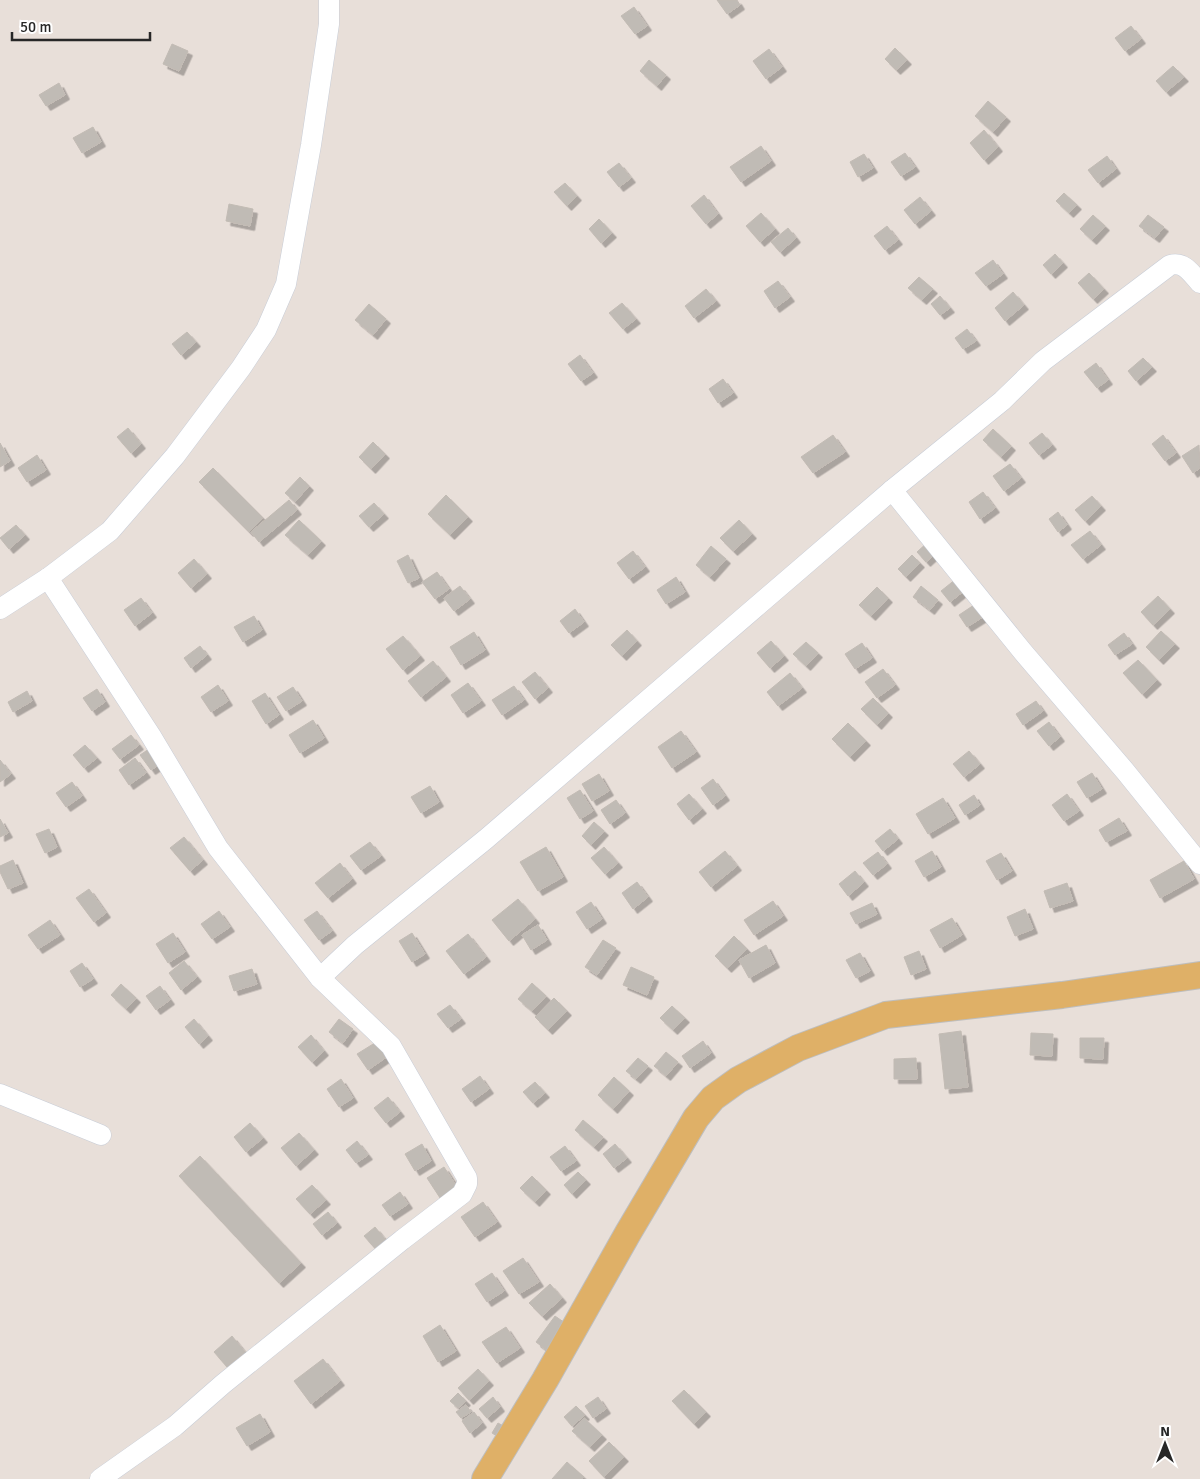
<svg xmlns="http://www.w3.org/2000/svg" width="1200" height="1479" font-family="Signika,sans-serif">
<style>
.building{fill:#c0bbb5;stroke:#c2bbb4;filter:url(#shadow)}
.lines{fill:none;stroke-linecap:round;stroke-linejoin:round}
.minor-casing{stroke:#c8cdd7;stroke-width:21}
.major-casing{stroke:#bebebe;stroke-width:28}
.minor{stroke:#fff;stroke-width:20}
.major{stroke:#dfb067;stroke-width:26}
</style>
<defs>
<filter id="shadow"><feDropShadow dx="4.5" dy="4.5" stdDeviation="0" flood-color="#0004"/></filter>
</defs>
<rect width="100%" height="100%" fill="#e8dfd9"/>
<g class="building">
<polygon points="717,0 737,0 740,5 727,14"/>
<polygon points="634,7 647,26 635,34 621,16"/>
<polygon points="1131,26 1141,39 1125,51 1115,38"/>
<polygon points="172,44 188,51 179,71 163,64"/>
<polygon points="895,48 907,60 896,70 885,59"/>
<polygon points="769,49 782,67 766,79 753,61"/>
<polygon points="649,60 666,75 657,86 640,71"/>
<polygon points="1173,66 1184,77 1166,92 1156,81"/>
<polygon points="59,83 65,95 46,106 39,95"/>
<polygon points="988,101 1006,117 993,132 975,116"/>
<polygon points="93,127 101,142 82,153 73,138"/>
<polygon points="984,130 998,147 984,160 970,143"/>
<polygon points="761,146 771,161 741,182 730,167"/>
<polygon points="905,153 915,167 901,176 891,162"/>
<polygon points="864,154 873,168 858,177 850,162"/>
<polygon points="1107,156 1116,169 1098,183 1088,170"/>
<polygon points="619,163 631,178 619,187 607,172"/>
<polygon points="565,183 577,196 567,206 554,192"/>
<polygon points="1064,193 1077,205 1069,213 1056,201"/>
<polygon points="704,195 718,214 706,224 691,206"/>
<polygon points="920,197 931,211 915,224 904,210"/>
<polygon points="229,204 253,209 250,226 226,221"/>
<polygon points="761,213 775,229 760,242 746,226"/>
<polygon points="1093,215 1105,226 1092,240 1080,229"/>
<polygon points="1148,215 1164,227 1155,238 1139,226"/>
<polygon points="599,219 612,233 601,243 589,229"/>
<polygon points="887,226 898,240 885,250 874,236"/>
<polygon points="788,228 796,238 780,252 771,242"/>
<polygon points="1055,254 1063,263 1051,274 1043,265"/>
<polygon points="993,260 1003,274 986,286 975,273"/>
<polygon points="1089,273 1104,289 1093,299 1078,283"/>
<polygon points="919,277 933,289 922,300 908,288"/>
<polygon points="778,281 790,297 775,308 764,291"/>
<polygon points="706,289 716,301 694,318 685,306"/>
<polygon points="1013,292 1024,305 1005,321 995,308"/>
<polygon points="940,296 950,308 940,315 931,304"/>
<polygon points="622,303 636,319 623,329 609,313"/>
<polygon points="369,304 386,319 373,335 355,320"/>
<polygon points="967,329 976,341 963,349 955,338"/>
<polygon points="187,332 196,342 181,355 172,344"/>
<polygon points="580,355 593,373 581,381 568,364"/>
<polygon points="1143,358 1152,367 1136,381 1128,371"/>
<polygon points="1096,363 1108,380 1097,388 1084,372"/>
<polygon points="723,379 733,393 718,403 709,389"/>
<polygon points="128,428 141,444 131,453 117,437"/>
<polygon points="993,429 1011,446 1001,457 983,440"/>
<polygon points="1042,433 1052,445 1039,455 1029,443"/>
<polygon points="833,435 845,452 813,473 801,457"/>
<polygon points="1163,435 1176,453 1165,461 1152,444"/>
<polygon points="373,442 385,454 371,469 359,457"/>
<polygon points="0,443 10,461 0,467"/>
<polygon points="1199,445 1200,468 1193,473 1182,456"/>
<polygon points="37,455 46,470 27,482 18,468"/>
<polygon points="1010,464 1021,478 1004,491 993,476"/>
<polygon points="213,468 263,518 249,532 199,482"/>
<polygon points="300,477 309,486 295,502 285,493"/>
<polygon points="983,492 995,508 980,519 969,502"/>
<polygon points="446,495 468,517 450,535 428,514"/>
<polygon points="1092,496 1101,506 1085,521 1075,510"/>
<polygon points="289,500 297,510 259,542 251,532"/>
<polygon points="374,503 384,514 369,527 359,516"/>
<polygon points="1058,512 1067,525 1058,532 1049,519"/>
<polygon points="299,520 321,541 308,555 285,535"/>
<polygon points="739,520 752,534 733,551 720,538"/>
<polygon points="16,525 25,535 9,549 0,538"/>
<polygon points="1090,531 1101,545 1083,559 1071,545"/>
<polygon points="929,541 938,551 926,562 917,552"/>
<polygon points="711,546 726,559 710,577 696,565"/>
<polygon points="633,551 645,567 629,579 617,563"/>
<polygon points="408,555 419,578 408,583 397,561"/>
<polygon points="912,555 920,563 906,577 898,569"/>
<polygon points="194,559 207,574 191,588 178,573"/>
<polygon points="437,572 449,589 435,599 422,582"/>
<polygon points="676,577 685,592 666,604 657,590"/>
<polygon points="956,579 965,590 950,602 941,591"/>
<polygon points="460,586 470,599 454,611 444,598"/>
<polygon points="921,586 938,600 930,610 913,597"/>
<polygon points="877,587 888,598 871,616 859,605"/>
<polygon points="1158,596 1170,609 1153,625 1141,612"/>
<polygon points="141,598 152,613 135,626 124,610"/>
<polygon points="977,603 986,615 967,627 959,615"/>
<polygon points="575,609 584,622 569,633 560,621"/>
<polygon points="254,616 262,630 243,642 234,627"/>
<polygon points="627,630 637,641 622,656 611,645"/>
<polygon points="1161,631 1175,644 1159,660 1146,647"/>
<polygon points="474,632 485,650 461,665 450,647"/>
<polygon points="1124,633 1132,644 1115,655 1108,645"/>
<polygon points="403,636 420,656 403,670 386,649"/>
<polygon points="771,641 784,656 770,668 757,653"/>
<polygon points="806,642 818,653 806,666 793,654"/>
<polygon points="862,643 872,658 855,669 845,654"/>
<polygon points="200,646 207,655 191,668 184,658"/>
<polygon points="1138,660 1157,680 1142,694 1123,673"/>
<polygon points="433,661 446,677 421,697 408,681"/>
<polygon points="883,669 895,685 877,698 865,682"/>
<polygon points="535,672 548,688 535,699 522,682"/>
<polygon points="790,673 802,688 778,706 767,692"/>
<polygon points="468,683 481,701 463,713 451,695"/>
<polygon points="218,685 228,701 211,712 201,697"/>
<polygon points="514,686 524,700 502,715 492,700"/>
<polygon points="293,687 302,701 286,711 277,697"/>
<polygon points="97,689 105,702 92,711 83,698"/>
<polygon points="27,691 32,701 13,712 8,702"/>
<polygon points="265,693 279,715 266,724 252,701"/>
<polygon points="873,698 888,713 877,725 861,709"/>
<polygon points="1036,701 1043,711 1023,725 1016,714"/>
<polygon points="313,720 324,738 300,753 289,735"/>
<polygon points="1049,722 1060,737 1049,746 1037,731"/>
<polygon points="848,723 866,741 850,757 832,739"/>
<polygon points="681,731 696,752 672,768 658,747"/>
<polygon points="131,735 139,745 120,759 112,749"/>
<polygon points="85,745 97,758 84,768 73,755"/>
<polygon points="152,747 163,762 151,770 140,755"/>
<polygon points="969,751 980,764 964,777 953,764"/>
<polygon points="135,758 146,773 129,785 119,770"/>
<polygon points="0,760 11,774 0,782"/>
<polygon points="1092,773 1102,789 1087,798 1077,782"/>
<polygon points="599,774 609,791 592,801 582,784"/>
<polygon points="713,779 725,796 713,805 701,788"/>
<polygon points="72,782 82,796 66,807 56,793"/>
<polygon points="430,786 439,802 421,813 411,797"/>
<polygon points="580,790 593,811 580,819 567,798"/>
<polygon points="689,794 702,809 689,820 677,804"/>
<polygon points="1067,794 1079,811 1064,821 1052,805"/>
<polygon points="974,795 980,805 965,815 959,805"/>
<polygon points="943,798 955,818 928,834 916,814"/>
<polygon points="616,800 625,813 610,824 601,810"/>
<polygon points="1119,818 1127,831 1106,842 1099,830"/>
<polygon points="0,819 8,833 0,837"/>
<polygon points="594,822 604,831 591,845 582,836"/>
<polygon points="49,829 57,847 45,853 36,834"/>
<polygon points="890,829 898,839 883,851 875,841"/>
<polygon points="184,837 203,860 190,871 170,848"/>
<polygon points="370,842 381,856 361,870 350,856"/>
<polygon points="546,847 563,877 538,891 520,862"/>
<polygon points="604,847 618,863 605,874 591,858"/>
<polygon points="725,851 737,866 711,887 699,872"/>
<polygon points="932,851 941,867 924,877 915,861"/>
<polygon points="878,852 887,864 873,875 863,863"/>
<polygon points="1001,853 1012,871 997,880 986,861"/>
<polygon points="13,860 23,883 8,889 0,872 0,866"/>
<polygon points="1184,861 1194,879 1160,898 1150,880"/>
<polygon points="340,863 352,879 328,898 315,883"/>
<polygon points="855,871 864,882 848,896 839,884"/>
<polygon points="637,882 648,897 633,909 622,893"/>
<polygon points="1067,883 1073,901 1050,908 1044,891"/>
<polygon points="89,889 106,913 94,922 76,898"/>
<polygon points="518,899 535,919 509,941 492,920"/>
<polygon points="773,901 783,916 754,935 744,920"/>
<polygon points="591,902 602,919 587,929 576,912"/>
<polygon points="872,903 877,914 856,924 850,913"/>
<polygon points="1025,909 1033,929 1015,936 1007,917"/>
<polygon points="219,911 230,927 212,939 201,924"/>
<polygon points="317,911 332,931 319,940 304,920"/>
<polygon points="952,918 962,935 940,948 930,930"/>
<polygon points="50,920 60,935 38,949 28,935"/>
<polygon points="538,925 547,940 531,950 522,935"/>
<polygon points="173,933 185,952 168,963 156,944"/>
<polygon points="412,933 425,954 412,962 399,941"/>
<polygon points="468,934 486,957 464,974 446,951"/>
<polygon points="734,936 747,949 727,968 715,956"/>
<polygon points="603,940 616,948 597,975 585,967"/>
<polygon points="766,945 775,963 749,978 739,960"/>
<polygon points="919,951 926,969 911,975 904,957"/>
<polygon points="860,953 870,971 856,978 846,960"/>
<polygon points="184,961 197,977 181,990 169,973"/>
<polygon points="82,963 93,979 80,987 70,971"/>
<polygon points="631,967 654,977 647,995 623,985"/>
<polygon points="252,969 257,984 234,991 229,976"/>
<polygon points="532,983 546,996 532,1011 518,999"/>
<polygon points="121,984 136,998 126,1009 111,995"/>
<polygon points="160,986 170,1000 156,1010 146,996"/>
<polygon points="554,998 567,1011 548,1030 535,1017"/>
<polygon points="450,1005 461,1019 448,1028 437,1014"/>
<polygon points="672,1006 685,1018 673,1030 660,1018"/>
<polygon points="194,1019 208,1036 199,1044 185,1027"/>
<polygon points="339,1019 353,1029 343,1043 329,1032"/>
<polygon points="961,1031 968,1087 945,1089 939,1034"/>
<polygon points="1031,1033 1053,1034 1052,1056 1030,1055"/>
<polygon points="311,1035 324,1051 312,1062 298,1047"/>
<polygon points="1080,1038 1104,1038 1103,1059 1080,1058"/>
<polygon points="378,1041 388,1056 368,1070 357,1054"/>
<polygon points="703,1041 711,1053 690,1068 682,1056"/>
<polygon points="666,1052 678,1062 666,1076 654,1066"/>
<polygon points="638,1058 648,1066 636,1079 626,1071"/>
<polygon points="916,1058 917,1079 894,1079 894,1059"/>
<polygon points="480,1076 489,1089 471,1102 462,1089"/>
<polygon points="614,1077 629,1091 613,1109 598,1095"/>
<polygon points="341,1079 353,1098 339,1107 327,1089"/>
<polygon points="535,1082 545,1093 533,1103 523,1092"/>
<polygon points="388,1097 400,1112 386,1123 374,1108"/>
<polygon points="583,1120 603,1137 594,1147 575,1130"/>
<polygon points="250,1123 263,1138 246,1152 234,1137"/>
<polygon points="299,1133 314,1150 296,1166 281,1148"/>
<polygon points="357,1141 368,1155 356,1163 346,1150"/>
<polygon points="422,1144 431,1161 415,1171 405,1154"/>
<polygon points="615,1144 627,1158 614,1168 603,1154"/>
<polygon points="565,1146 576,1161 561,1171 550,1157"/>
<polygon points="200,1156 301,1263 279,1283 179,1176"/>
<polygon points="444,1167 459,1190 442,1201 427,1178"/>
<polygon points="578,1172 586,1180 572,1194 564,1185"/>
<polygon points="532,1176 546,1190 535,1202 520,1188"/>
<polygon points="312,1185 326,1200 310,1214 296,1199"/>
<polygon points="400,1192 408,1204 390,1216 382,1205"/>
<polygon points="483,1202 497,1222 475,1237 461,1217"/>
<polygon points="328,1212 337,1223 322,1235 313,1224"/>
<polygon points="375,1227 389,1244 379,1253 364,1236"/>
<polygon points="523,1258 539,1282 519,1294 503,1271"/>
<polygon points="492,1273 504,1291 487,1302 475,1284"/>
<polygon points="550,1284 562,1298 542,1316 529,1303"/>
<polygon points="555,1316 568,1325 549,1352 536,1342"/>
<polygon points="440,1325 456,1351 438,1362 423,1336"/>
<polygon points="506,1327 520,1348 497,1363 482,1342"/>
<polygon points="232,1336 245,1352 227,1367 214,1352"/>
<polygon points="323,1359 340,1381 311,1404 294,1381"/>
<polygon points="478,1369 489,1381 469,1400 458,1388"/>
<polygon points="684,1390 706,1412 694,1424 672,1401"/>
<polygon points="458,1393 466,1401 458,1408 450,1401"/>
<polygon points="493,1397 500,1407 487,1418 479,1409"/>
<polygon points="598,1397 606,1409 593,1418 585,1406"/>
<polygon points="466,1405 471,1412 461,1418 456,1412"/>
<polygon points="576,1406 585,1415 572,1426 564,1417"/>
<polygon points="474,1412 482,1423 470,1433 462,1421"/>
<polygon points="260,1414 270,1432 247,1446 236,1428"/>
<polygon points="584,1418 602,1435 590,1447 572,1431"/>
<polygon points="498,1423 507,1428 500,1438 492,1433"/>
<polygon points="609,1442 624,1457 604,1477 589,1461"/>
<polygon points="567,1462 584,1477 582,1479 552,1479"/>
</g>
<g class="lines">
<g class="minor-casing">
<g id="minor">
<polyline points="892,490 1023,652 1125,771 1200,864"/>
<polyline points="48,578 151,736 218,848 320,978 391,1046 467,1178 467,1184 462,1194 402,1240 223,1384 175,1426 100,1479"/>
<polyline points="0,609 48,578 110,531 175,456 241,368 266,330 286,284 311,145 329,24 329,0"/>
<path d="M320,978l35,-33 131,-106 406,-349 110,-89 41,-40 127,-96c14,-4 21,8 30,18"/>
<polyline points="0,1094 101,1135"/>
</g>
</g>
<g class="major-casing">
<polyline id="major" points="485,1479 545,1380 628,1233 696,1118 713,1098 738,1080 798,1048 886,1015 1062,995 1200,975"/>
</g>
<use href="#minor" class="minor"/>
<use href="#major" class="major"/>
</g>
<g transform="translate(1165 1444)" stroke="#ffffff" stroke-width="4" paint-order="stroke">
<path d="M0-4L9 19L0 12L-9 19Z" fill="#272727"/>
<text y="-8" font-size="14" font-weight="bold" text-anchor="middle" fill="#272727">N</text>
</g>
<path d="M12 32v8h138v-8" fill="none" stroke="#272727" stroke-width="2.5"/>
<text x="20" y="32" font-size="15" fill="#272727" stroke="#ffffff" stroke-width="4" paint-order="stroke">50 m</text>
</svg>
